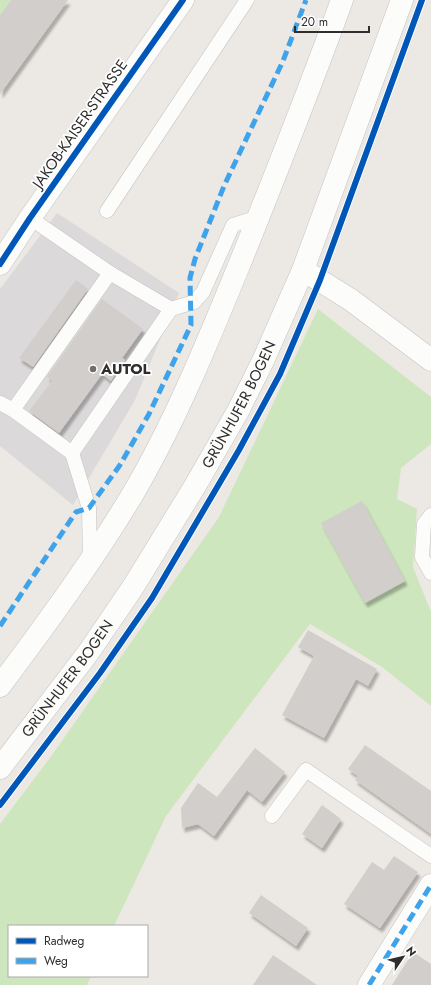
<svg xmlns="http://www.w3.org/2000/svg" width="431" height="985" font-family="Jost,sans-serif">
<style>
.industrial{fill:#dcd9db}
.green{fill:#cee6be}
.building{fill:#d1cecb;filter:url(#shadow)}
.lines{fill:none;stroke-linecap:round;stroke-linejoin:round}
.service-casing{stroke:#c5c4c5;stroke-width:15}
.minor-casing{stroke:#c5c4c5;stroke-width:23}
.secondary-casing{stroke:#c5c4c5;stroke-width:23}
.service{stroke:#fcfcfb;stroke-width:14}
.minor{stroke:#fcfcfb;stroke-width:22}
.secondary{stroke:#fcfcfb;stroke-width:22}
.quiet{stroke:#3ea3eb;stroke-width:5;stroke-dasharray:10 5;stroke-linecap:butt}
.cycleway-casing{stroke:#fff;stroke-width:8}
.cycleway{stroke:#0057b8;stroke-width:6}
.poi-dot{fill:#706f6e;stroke:#fff;stroke-width:1.5}
.labels{text-anchor:middle;stroke-width:3.5;stroke-linejoin:round;paint-order:stroke}
.street-label{font-size:15px;fill:#2e2e2e;stroke:#fff}
.poi-label{font-size:15px;font-weight:bold;fill:#2e2e2e;stroke:#fff;text-anchor:start}
</style>
<defs>
<filter id="shadow"><feDropShadow dx="2.5" dy="4.5" stdDeviation="1" flood-color="#0004"/></filter>
</defs>
<rect width="100%" height="100%" fill="#ece8e4"/>
<polygon class="industrial" points="57,213 179,293 135,400 73,505 0,446 0,289"/>
<g class="green">
<polygon points="0,0 11,0 0,15"/>
<polygon points="318,309 431,397 431,444 401,468 397,499 417,509 413,567 431,612 431,706 382,667 310,624 166,816 114,926 9,926 9,976 91,976 87,985 0,985 0,824 52,755 219,517"/>
</g>
<g class="building">
<polygon points="11,0 68,0 0,94 0,15"/>
<polygon points="76,280 88,289 33,367 19,358"/>
<polygon points="102,299 143,329 122,358 125,360 111,381 102,374 59,433 29,411 52,381 47,377"/>
<polygon points="362,501 405,581 365,603 321,523"/>
<polygon points="308,630 377,669 368,686 356,679 324,738 282,715 314,656 298,647"/>
<polygon points="365,745 431,791 431,834 355,780 358,776 348,769"/>
<polygon points="255,748 285,772 262,802 247,790 214,836 198,824 182,828 181,808 198,783 217,797"/>
<polygon points="322,805 341,819 322,848 302,834"/>
<polygon points="394,856 418,872 380,928 344,904 372,862 384,870"/>
<polygon points="261,895 308,928 296,946 249,913"/>
<polygon points="413,952 431,964 431,985 392,985"/>
<polygon points="273,955 317,985 253,985"/>
</g>
<g class="lines">
<g class="service-casing">
<g id="service">
<polyline points="107,211 247,0"/>
<polyline points="30,218 110,273 171,309"/>
<polyline points="0,403 13,410 72,453 89,508 90,560"/>
<polyline points="13,410 110,273"/>
<polyline points="72,453 171,309 194,302 203,292 233,225 259,217"/>
<polyline points="431,515 424,524 422,557 431,573"/>
<polyline points="272,816 306,770 431,856"/>
</g>
</g>
<g class="minor-casing">
<g id="minor">
<polyline points="0,264 30,218 183,0"/>
<polyline points="303,270 351,300 431,360"/>
<polyline points="369,985 431,885"/>
</g>
</g>
<g class="secondary-casing">
<g id="secondary">
<path d="M0,686c47,-63 94,-127 134,-194 42,-72 74,-151 106,-229 35,-87 70,-175 102,-263"/>
<path id="s1" d="M0,768l88,-115 45,-66 62,-101 43,-75 24,-48 41,-93 99,-270"/>
</g>
</g>
<use href="#service" class="service"/>
<use href="#minor" class="minor"/>
<use href="#secondary" class="secondary"/>
<g class="quiet">
<polyline points="0,626 76,512 89,508 120,465 149,414 191,325 190,278 195,259 224,186 283,61 306,0"/>
<polyline points="369,985 431,885"/>
</g>
<g class="cycleway-casing">
<g id="cycleway">
<polyline points="0,264 30,218 183,0"/>
<polyline points="0,805 100,673 152,598 239,450 280,374 320,280 422,0"/>
</g>
</g>
<use href="#cycleway" class="cycleway"/>
</g>
<circle class="poi-dot" cx="93" cy="369" r="4"/>
<g class="labels">
<g class="street-label">
<text transform="translate(80 124) rotate(-55)" y="5">JAKOB-KAISER-STRASSE</text>
<text dy="5" stroke="none"><textPath href="#s1" startOffset="436">GRÜNHUFER BOGEN</textPath></text>
<text dy="5" stroke="none"><textPath href="#s1" startOffset="112">GRÜNHUFER BOGEN</textPath></text>
</g>
<g class="poi-label">
<text x="101" y="374">AUTOL</text>
</g>
</g>
<rect x="8" y="925" width="140" height="52" fill="#ffffff" stroke="#ababab"/>
<rect x="16" y="938" width="20" height="6" fill="#0057b8" stroke="#ababab"/>
<text x="44" y="945" font-size="12" fill="#2e2e2e">Radweg</text>
<rect x="16" y="958" width="20" height="6" fill="#3ea3eb" stroke="#ababab"/>
<text x="44" y="965" font-size="12" fill="#2e2e2e">Weg</text>
<g transform="translate(403 957) rotate(55)" stroke="#ffffff" stroke-width="3" paint-order="stroke">
<path d="M0-3L7 15L0 10L-7 15Z" fill="#2e2e2e"/>
<text y="-6" font-size="11" font-weight="bold" text-anchor="middle" fill="#2e2e2e">N</text>
</g>
<path d="M295 26v6h74v-6" fill="none" stroke="#2e2e2e" stroke-width="2"/>
<text x="301" y="26" font-size="12" fill="#2e2e2e" stroke="#ffffff" stroke-width="3" paint-order="stroke">20 m</text>
</svg>
